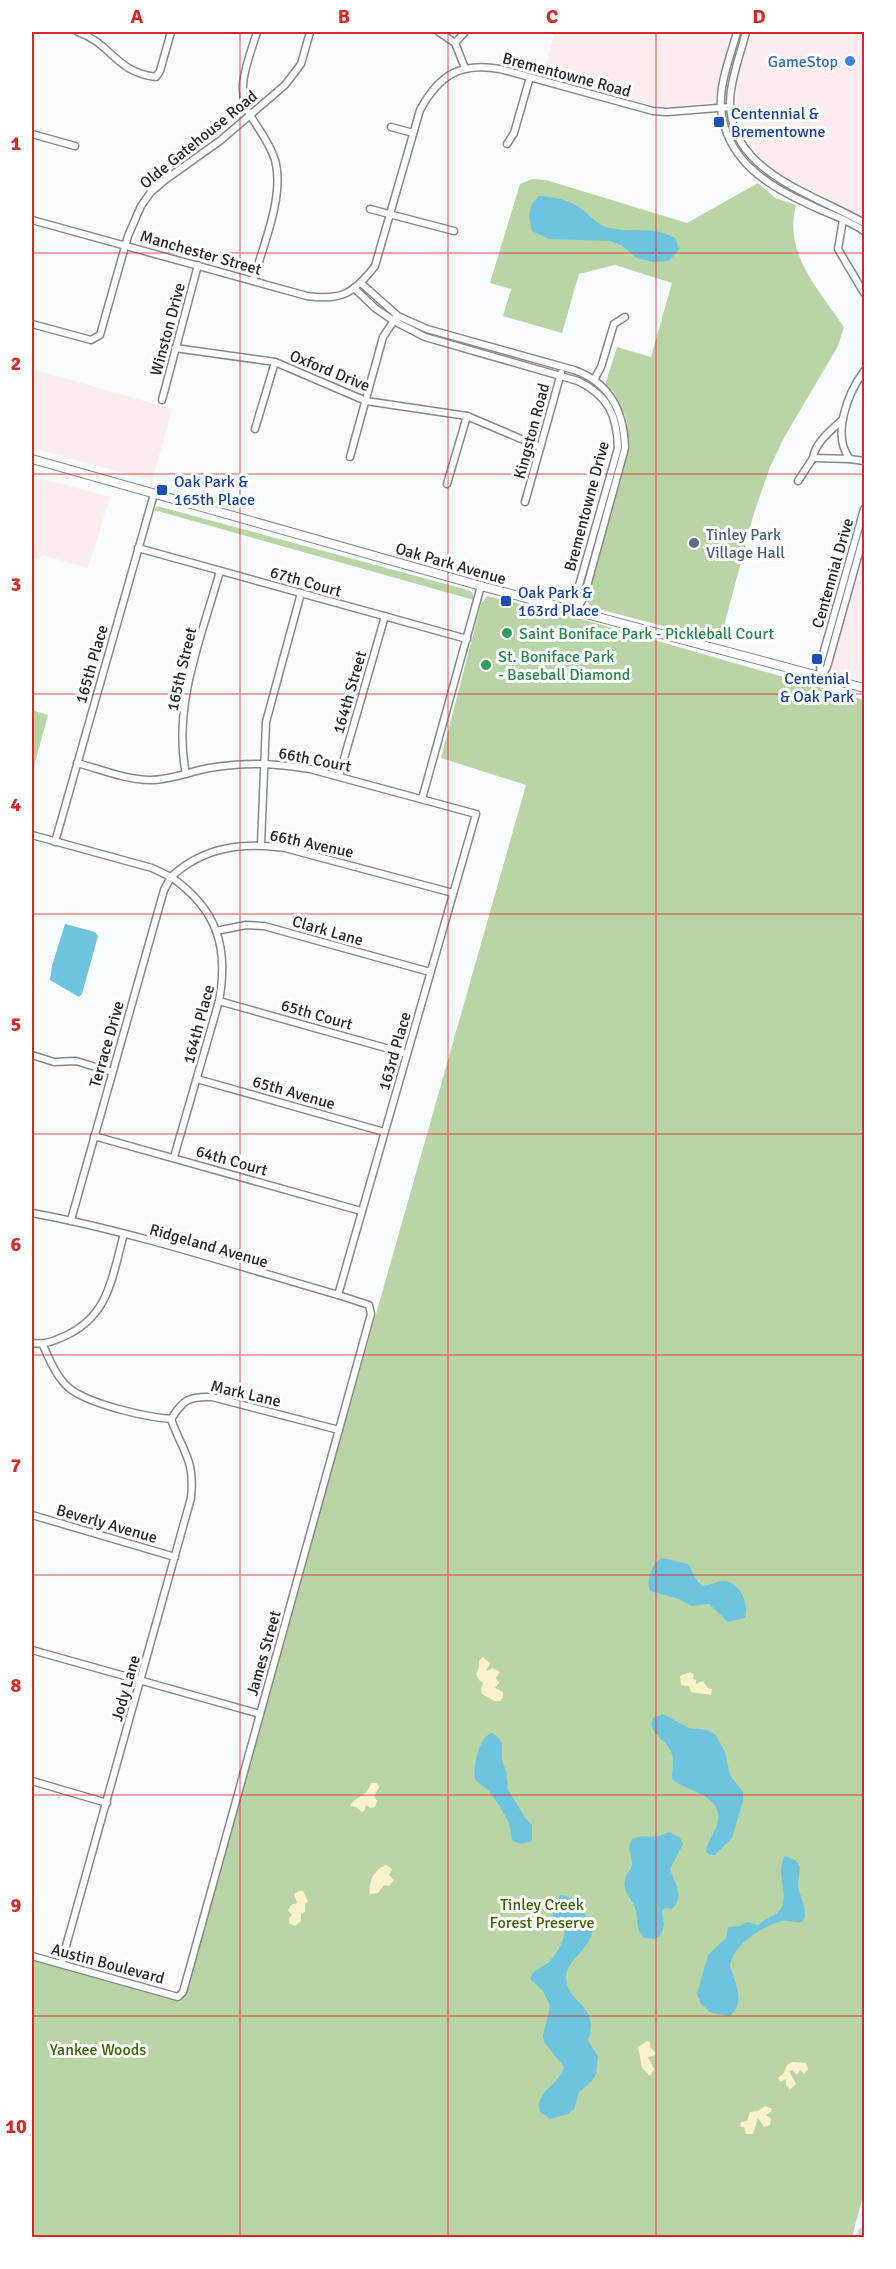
<svg xmlns="http://www.w3.org/2000/svg" width="896" height="2269" font-family="Signika,sans-serif">
<style>
.commercial{fill:#fceced}
.green{fill:#bad5a5}
.sand{fill:#fbf1cb}
.water{fill:#6ec4df}
.lines{fill:none;stroke-linecap:round;stroke-linejoin:round}
.minor-casing{stroke:#85898c;stroke-width:9}
.tertiary-casing{stroke:#85898c;stroke-width:10}
.primary-casing{stroke:#d8d8d8;stroke-width:14}
.minor{stroke:#fff;stroke-width:6}
.tertiary{stroke:#fff;stroke-width:8}
.primary{stroke:#8be6cd;stroke-width:10}
.grid{fill:none;stroke:#d62828;stroke-width:1.5;stroke-opacity:0.55}
.shop-dot{fill:#3f7fe0;stroke:#fff;stroke-width:2}
.transit-dot{fill:#1a4fb4;stroke:#fff;stroke-width:2}
.service-dot{fill:#5c6f8a;stroke:#fff;stroke-width:2}
.leisure-dot{fill:#2e9e5b;stroke:#fff;stroke-width:2}
.labels{text-anchor:middle;stroke-width:6;stroke-linejoin:round;paint-order:stroke}
.shop-label{font-size:16px;fill:#366cbe;stroke:#fff;text-anchor:end}
.street-label{font-size:16px;fill:#252728;stroke:#fff}
.transit-label{font-size:16px;fill:#164399;stroke:#fff;text-anchor:start}
.service-label{font-size:16px;fill:#4e5e75;stroke:#fff;text-anchor:start}
.leisure-label{font-size:16px;fill:#27864d;stroke:#fff;text-anchor:start}
.park-label{font-size:16px;fill:#3b6204;stroke:#fff}
.neatline{fill:none;stroke:#d62828;stroke-width:2}
.grid-label{font-size:20px;text-anchor:middle;font-weight:bold;fill:#d62828}
</style>
<rect width="100%" height="100%" fill="#f7fbfe"/>
<g class="commercial">
<polygon points="555,32 731,32 718,81 715,103 666,107 654,106 543,75"/>
<polygon points="751,32 864,32 864,218 770,169 759,158 747,140 738,118 736,95 738,76"/>
<polygon points="32,369 172,409 152,481 32,448"/>
<polygon points="32,476 110,497 88,568 42,555 40,560 32,558"/>
<polygon points="864,554 864,682 830,672"/>
</g>
<g class="green">
<path d="M532,179l14,1 141,43 71,-40 17,15 21,7c-13,48 23,85 48,122l-6,19 -53,90 -15,31 -16,46 -34,128 -129,-34 -4,-6 41,-150 -1,-31 -13,-28 -9,-7 12,-38 34,10 21,-74 -57,-18 -36,9 -17,59 -59,-17 8,-27 -21,-6 30,-99z"/>
<polygon points="157,506 468,590 472,592 474,600 154,510"/>
<polygon points="487,596 574,617 864,700 864,2192 852,2237 32,2237 32,1959 181,2002 526,785 441,758 481,604"/>
<polygon points="32,710 48,715 32,774"/>
</g>
<g class="sand">
<polygon points="483,1657 490,1663 486,1671 493,1668 500,1672 496,1678 499,1683 495,1688 503,1692 503,1697 500,1701 494,1701 482,1694 481,1688 483,1683 479,1680 476,1674 479,1667 479,1661"/>
<polygon points="690,1672 694,1675 693,1679 696,1680 696,1684 703,1681 708,1688 712,1689 711,1695 691,1692 689,1686 681,1685 680,1676"/>
<path d="M371,1783h6l2,4 -5,9 3,5 -2,6 -4,1 -5,-3 -2,6 -2,1 -6,-5 -6,-1c6,-11 16,-7 21,-23z"/>
<path d="M386,1865l6,4 -3,6 5,5 -5,6 -5,-1 -6,8 -8,1c-2,-12 4,-25 16,-29z"/>
<polygon points="299,1891 303,1891 308,1901 305,1904 305,1912 301,1914 301,1921 295,1926 289,1923 289,1918 292,1915 288,1910 291,1905 297,1903 294,1894"/>
<polygon points="647,2041 650,2042 650,2047 655,2052 655,2055 648,2057 654,2069 650,2076 642,2068 638,2047"/>
<polygon points="792,2062 806,2063 808,2069 804,2074 800,2070 797,2075 792,2070 789,2071 796,2084 790,2089 786,2085 786,2079 780,2082 778,2078 784,2073 787,2065"/>
<polygon points="765,2106 772,2109 770,2113 766,2115 771,2119 770,2125 764,2127 758,2118 753,2134 746,2134 744,2127 740,2126 741,2122 747,2121 750,2112 758,2111"/>
</g>
<g class="water">
<path d="M539,196c16,1 32,4 44,14 10,8 14,15 27,18 24,6 40,-3 65,10l4,11 -10,12 -16,1 -16,-4 -16,-13 -11,-4 -61,-2 -17,-8c-4,-16 -5,-24 7,-35z"/>
<polygon points="65,924 95,932 98,936 82,994 79,997 50,980 52,966"/>
<path d="M663,1558l25,6 10,18 5,4c7,-1 13,-4 19,-5 17,-1 28,23 23,37l-17,4 -19,-18 -18,2 -12,-7 -29,-8c-4,-10 1,-23 8,-31z"/>
<path d="M663,1714l26,14 18,2 9,5 9,17 5,23 13,17v9l-11,37 -17,17h-5l-4,-3c2,-14 11,-22 12,-31 4,-27 -32,-29 -46,-42 0,-8 2,-17 0,-25 -4,-14 -25,-20 -19,-36z"/>
<path d="M492,1733l6,4 4,6v18l4,10 2,19 18,29 6,6v16c-8,3 -13,4 -20,-1l-3,-17 -10,-18 -12,-16 -12,-9c-2,-14 3,-42 17,-47z"/>
<path d="M669,1832l11,6 3,6 -13,25c5,14 15,28 2,40l-6,-1 -4,2 2,16 -4,10 -5,3 -11,-1c-8,-9 -6,-17 -8,-27 -2,-11 -14,-18 -11,-31 1,-7 8,-11 7,-18 -1,-9 -5,-15 0,-23 14,-6 19,2 37,-7z"/>
<path d="M785,1856l10,4 5,6c0,6 -2,12 -2,19 1,12 12,26 4,37 -8,1 -16,-3 -24,0 -19,7 -45,23 -48,44 5,15 16,37 0,50l-19,-3 -10,-9 -4,-10 11,-39 18,-17 2,-11 12,-1 7,-4 11,3c6,-6 14,-8 20,-13 14,-12 -4,-40 7,-56z"/>
<path d="M561,1895c15,2 25,21 32,33 -2,22 -27,31 -27,49 1,28 35,27 22,63l10,17 -2,17 -4,7 -13,11 -5,17 -6,5 -18,5 -10,-7c-6,-21 19,-26 24,-45l-20,-25 -1,-6 7,-30 -7,-15 -13,-12c2,-9 11,-11 18,-16 8,-7 19,-26 16,-36l-11,-6 -1,-18z"/>
</g>
<g class="lines">
<g class="minor-casing">
<g id="minor">
<path d="M78,32c34,12 37,40 78,45l4,-6 11,-39"/>
<polyline points="439,32 455,43 465,68"/>
<path d="M737,32c-6,23 -18,51 -16,76 5,51 44,76 85,95 19,10 41,16 58,28"/>
<path d="M746,32c-5,19 -12,38 -15,58 -11,80 80,102 133,133"/>
<polyline points="455,43 465,32"/>
<polyline points="391,127 413,133"/>
<polyline points="32,134 75,146"/>
<polyline points="507,144 514,133 530,77"/>
<polyline points="370,209 454,231"/>
<path d="M32,220l275,76c35,5 47,-3 68,-30l45,-156c19,-35 40,-48 80,-41l153,42 14,1 63,-5"/>
<polyline points="843,220 838,249 864,293"/>
<path d="M253,281c10,-35 32,-86 22,-121 -5,-17 -16,-30 -25,-45 -16,-26 -1,-56 7,-83"/>
<path d="M361,283l37,33 29,13 147,41c37,13 50,42 51,78l-41,149 -8,14"/>
<path d="M354,288l21,20 19,13 31,16 153,44c31,15 39,35 40,67l-42,148v14"/>
<polyline points="32,324 91,340 100,335 128,236 141,206 151,192 165,180 221,140 285,85 301,64 310,32"/>
<polyline points="175,348 275,362 366,401 467,416 540,447"/>
<path d="M864,371c-16,22 -33,64 -14,88l14,2"/>
<polyline points="594,380 601,367 614,324 625,317"/>
<polyline points="162,400 198,265"/>
<path d="M843,419c-11,11 -28,23 -30,39l37,1"/>
<polyline points="255,429 275,362"/>
<polyline points="350,457 383,337 395,319"/>
<polyline points="798,481 813,458"/>
<polyline points="447,484 467,416"/>
<polyline points="525,502 561,373"/>
<polyline points="138,548 467,639"/>
<polyline points="822,675 827,667 864,535"/>
<polyline points="821,676 820,665 864,509"/>
<path d="M77,763c23,6 49,17 73,17 21,0 38,-8 59,-12 36,-6 65,-5 101,1l166,45 -138,481"/>
<path d="M186,774c-14,-69 16,-138 34,-203"/>
<polyline points="339,776 385,616"/>
<polyline points="422,799 481,586"/>
<path d="M32,835l120,33 19,9c32,-30 71,-35 114,-29l168,45"/>
<polyline points="55,842 154,494"/>
<polyline points="261,845 266,722 301,593"/>
<polyline points="216,931 246,925 264,926 430,972"/>
<polyline points="219,1001 407,1054"/>
<polyline points="32,1055 54,1062 76,1061 112,1072"/>
<polyline points="197,1079 384,1132"/>
<polyline points="94,1136 361,1211"/>
<path d="M32,1213c103,19 205,53 306,82l31,10 2,9 -188,678 -5,5 -146,-41"/>
<path d="M71,1220l93,-330 7,-13c46,32 58,70 48,124l-45,156"/>
<path d="M32,1343c13,2 22,-2 35,-8 43,-21 45,-59 57,-101"/>
<path d="M43,1345c6,14 14,33 26,43 20,16 76,29 102,31 12,-19 18,-23 41,-22l127,33"/>
<polyline points="32,1515 175,1557"/>
<polyline points="32,1650 260,1714"/>
<polyline points="32,1781 107,1803"/>
<path d="M61,1964l130,-466c4,-39 -8,-45 -20,-79"/>
</g>
</g>
<g class="tertiary-casing">
<polyline id="tertiary" points="32,459 481,586 864,688"/>
</g>
<g class="primary-casing">
<polyline id="primary" points="864,2238 864,2234"/>
</g>
<use href="#minor" class="minor"/>
<use href="#tertiary" class="tertiary"/>
<use href="#primary" class="primary"/>
</g>
<path class="grid" d="M240,32v2206M448,32v2206M656,32v2206M32,253h832M32,474h832M32,694h832M32,914h832M32,1134h832M32,1355h832M32,1575h832M32,1795h832M32,2016h832"/>
<circle class="shop-dot" cx="850" cy="61" r="6"/>
<g class="transit-dot">
<rect x="713" y="116" width="12" height="12" rx="3"/>
<rect x="156" y="484" width="12" height="12" rx="3"/>
<rect x="500" y="595" width="12" height="12" rx="3"/>
<rect x="811" y="653" width="12" height="12" rx="3"/>
</g>
<circle class="service-dot" cx="694" cy="543" r="6"/>
<g class="leisure-dot">
<circle cx="507" cy="633" r="6"/>
<circle cx="486" cy="665" r="6"/>
</g>
<g class="labels">
<g class="shop-label">
<text x="838" y="67">GameStop</text>
</g>
<g class="street-label">
<text transform="translate(567 74) rotate(15)" y="6">Brementowne Road</text>
<text transform="translate(198 139) rotate(-39)" y="6">Olde Gatehouse Road</text>
<text transform="translate(201 252) rotate(16)" y="6">Manchester Street</text>
<text transform="translate(167 329) rotate(-75)" y="6">Winston Drive</text>
<text transform="translate(330 370) rotate(22)" y="6">Oxford Drive</text>
<text transform="translate(531 431) rotate(-75)" y="6">Kingston Road</text>
<text transform="translate(586 506) rotate(-75)" y="6">Brementowne Drive</text>
<text transform="translate(451 563) rotate(16)" y="6">Oak Park Avenue</text>
<text transform="translate(832 573) rotate(-74)" y="6">Centennial Drive</text>
<text transform="translate(306 581) rotate(16)" y="6">67th Court</text>
<text transform="translate(91 664) rotate(-74)" y="6">165th Place</text>
<text transform="translate(181 669) rotate(-77)" y="6">165th Street</text>
<text transform="translate(349 692) rotate(-74)" y="6">164th Street</text>
<text transform="translate(315 759) rotate(11)" y="6">66th Court</text>
<text transform="translate(312 843) rotate(12)" y="6">66th Avenue</text>
<text transform="translate(328 930) rotate(16)" y="6">Clark Lane</text>
<text transform="translate(317 1014) rotate(16)" y="6">65th Court</text>
<text transform="translate(198 1024) rotate(-75)" y="6">164th Place</text>
<text transform="translate(106 1044) rotate(-74)" y="6">Terrace Drive</text>
<text transform="translate(394 1051) rotate(-74)" y="6">163rd Place</text>
<text transform="translate(294 1092) rotate(16)" y="6">65th Avenue</text>
<text transform="translate(232 1160) rotate(16)" y="6">64th Court</text>
<text transform="translate(209 1245) rotate(16)" y="6">Ridgeland Avenue</text>
<text transform="translate(246 1393) rotate(13)" y="6">Mark Lane</text>
<text transform="translate(107 1523) rotate(16)" y="6">Beverly Avenue</text>
<text transform="translate(263 1653) rotate(-74)" y="6">James Street</text>
<text transform="translate(125 1688) rotate(-74)" y="6">Jody Lane</text>
<text transform="translate(108 1963) rotate(15)" y="6">Austin Boulevard</text>
</g>
<g class="transit-label">
<text x="731" y="119">Centennial &amp;<tspan x="731" dy="18">Brementowne</tspan></text>
<text x="174" y="487">Oak Park &amp;<tspan x="174" dy="18">165th Place</tspan></text>
<text x="518" y="598">Oak Park &amp;<tspan x="518" dy="18">163rd Place</tspan></text>
<text x="817" y="684" text-anchor="middle">Centenial<tspan x="817" dy="18">&amp; Oak Park</tspan></text>
</g>
<g class="service-label">
<text x="706" y="540">Tinley Park<tspan x="706" dy="18">Village Hall</tspan></text>
</g>
<g class="leisure-label">
<text x="519" y="639">Saint Boniface Park - Pickleball Court</text>
<text x="498" y="662">St. Boniface Park<tspan x="498" dy="18">- Baseball Diamond</tspan></text>
</g>
<g class="park-label">
<text x="542" y="1910">Tinley Creek<tspan x="542" dy="18">Forest Preserve</tspan></text>
<text x="98" y="2055">Yankee Woods</text>
</g>
</g>
<rect width="896" height="2269" fill="none" stroke="#ffffff" stroke-width="66"/>
<rect x="33" y="33" width="830" height="2203" class="neatline"/>
<g class="grid-label">
<text x="137" y="23">A</text>
<text x="344" y="23">B</text>
<text x="552" y="23">C</text>
<text x="759" y="23">D</text>
<text x="16" y="150">1</text>
<text x="16" y="370">2</text>
<text x="16" y="591">3</text>
<text x="16" y="811">4</text>
<text x="16" y="1031">5</text>
<text x="16" y="1251">6</text>
<text x="16" y="1472">7</text>
<text x="16" y="1692">8</text>
<text x="16" y="1912">9</text>
<text x="16" y="2133">10</text>
</g>
</svg>
